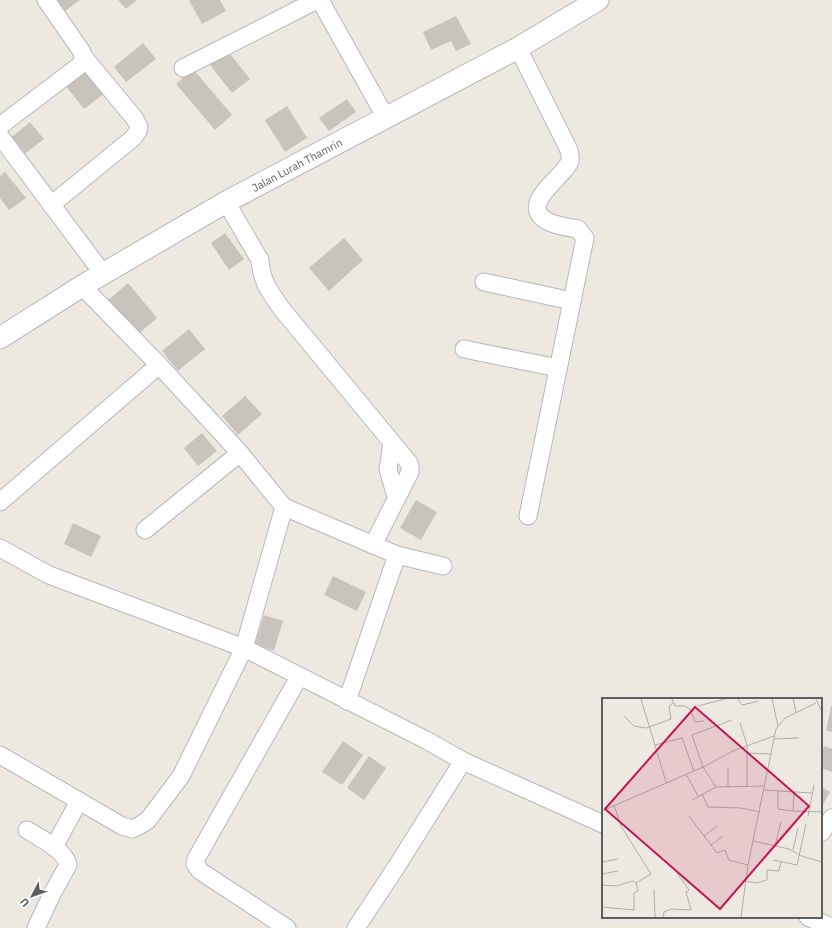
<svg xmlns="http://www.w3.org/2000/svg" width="832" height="928" font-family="'IBM Plex Sans',sans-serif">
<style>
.building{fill:#c8c4bd}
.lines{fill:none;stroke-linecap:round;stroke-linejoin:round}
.minor-casing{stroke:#b4b8bd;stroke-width:19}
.tertiary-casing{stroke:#b4b8bd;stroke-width:23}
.minor{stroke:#fff;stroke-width:17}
.tertiary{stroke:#fff;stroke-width:21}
.labels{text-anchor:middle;stroke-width:3.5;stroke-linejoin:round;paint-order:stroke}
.street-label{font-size:11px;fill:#595f63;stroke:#fff}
.inset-road{fill:none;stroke:#aeaeaa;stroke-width:1}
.view{fill:#c2185b;fill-opacity:0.15;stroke:#c2185b;stroke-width:2}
.inset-edge{fill:none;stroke:#595f63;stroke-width:2}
</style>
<rect width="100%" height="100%" fill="#eee9e0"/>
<g class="building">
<polygon points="55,0 80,0 64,12"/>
<polygon points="118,0 137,0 126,9"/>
<polygon points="189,0 220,0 226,11 202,24"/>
<polygon points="456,16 471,44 456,51 451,41 431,50 423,32"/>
<polygon points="143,43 156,59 126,82 114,67"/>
<polygon points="228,51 250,79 232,93 210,65"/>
<polygon points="86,69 105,93 84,109 65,85"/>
<polygon points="193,69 232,115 215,130 176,84"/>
<polygon points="347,99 356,112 329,131 319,118"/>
<polygon points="287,106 307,138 285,152 265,120"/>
<polygon points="30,122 44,139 22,156 9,139"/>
<polygon points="5,172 26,198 9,210 0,198 0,176"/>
<polygon points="225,233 244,259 229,270 211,243"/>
<polygon points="344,238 363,260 329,291 309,268"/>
<polygon points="128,283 157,318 136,336 107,301"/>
<polygon points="189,329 205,349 178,371 162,351"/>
<polygon points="245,396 262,414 238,435 222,416"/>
<polygon points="202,433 217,451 198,466 184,448"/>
<polygon points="416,500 437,512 421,540 400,528"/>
<polygon points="73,523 101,536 91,557 64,544"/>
<polygon points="333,576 366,592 357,611 324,595"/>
<polygon points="264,615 283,621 274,651 255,644"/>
<polygon points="831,706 832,706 832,732 826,731"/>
<polygon points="343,741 363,755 342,785 322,772"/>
<polygon points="824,746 832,749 832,772 821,768 821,754"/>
<polygon points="369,756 386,768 364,800 347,788"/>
<polygon points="821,787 830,792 821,808"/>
</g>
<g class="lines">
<g class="minor-casing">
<g id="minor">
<polyline points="320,0 386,118"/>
<path d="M518,48l49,98c2,4 4,9 3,15 -2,6 -9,12 -13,17 -7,7 -16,16 -19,25 -6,20 27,24 40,26l7,9 -57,278"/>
<polyline points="183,68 317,0"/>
<polyline points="0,126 79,66 83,60 82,52 46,0"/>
<polyline points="0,136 104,275"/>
<path d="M226,202l34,58c2,23 9,30 21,48l128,155 1,4v5l-37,73"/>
<polyline points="51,205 133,138 138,131 139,127 135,119 83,56"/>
<polyline points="484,282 572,301"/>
<polyline points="82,286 159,365 240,453 284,507 397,555 443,566"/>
<polyline points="464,349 558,368"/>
<polyline points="392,444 388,469 396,497"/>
<polyline points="0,502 159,365"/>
<polyline points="145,530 240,453"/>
<polyline points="0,548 49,575 244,648 426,740 463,761 603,824"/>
<polyline points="347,701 397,555"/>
<polyline points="0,755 122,826 132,829 139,826 148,820 181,776 244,648 284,507"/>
<path d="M27,830c12,7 39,21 41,35l-16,29 -16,34"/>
<polyline points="821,833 832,818"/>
<polyline points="54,847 79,801"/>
<polyline points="808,917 832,927"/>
<polyline points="287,928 200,871 195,864 196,859 299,677"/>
<polyline points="356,928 395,869 463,761"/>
</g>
</g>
<g class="tertiary-casing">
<polyline id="tertiary" points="0,338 82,286 226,202 518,48 598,0"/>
</g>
<use href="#minor" class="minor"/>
<use href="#tertiary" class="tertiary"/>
</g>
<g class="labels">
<g class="street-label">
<text transform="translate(297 165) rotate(-28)" y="4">Jalan Lurah Thamrin</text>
</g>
</g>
<g transform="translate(602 698)">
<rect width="220" height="220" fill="#eee9e0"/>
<path class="inset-road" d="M39,1l25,83M70,1l3,7h10l5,3 5,13 9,-1M136,1l4,6 17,-4M170,1l6,27M191,1l3,13M214,1l6,13M96,8l27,-7M22,18l10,10 12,2 25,-9 -2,-13 4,-3M138,25l7,22v42M172,41l25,-1M53,47l27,-7 12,33M145,55l23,1M84,76l12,22M114,89l-13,-20 -11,-32 40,-15M126,89v-20M162,92l48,3M176,93v18l15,2M192,94l-1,19 28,1M100,96l6,13 33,1 19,4M90,102l24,-13 49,-1M0,113l101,-44 30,-16 41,-15M87,118l28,37 8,-3 4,10 19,5M206,118l6,-31M102,138l13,-10M151,143l36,8 9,5M109,147l12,-9M173,148l6,-24M191,152l5,-22M196,157l24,7M171,162l24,5 9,-41M0,164l16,-3M0,176l16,-3M143,183l11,2 11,-3v-10l12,1 2,-9M0,187l14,1 17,-5 3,2M52,192l1,27M0,209l32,3v-17l4,-2 -2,-8 15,-9 -30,-48 -7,-21M61,219l1,-5 7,-3 20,1 -5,-18 3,-2 -12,-17M139,219l7,-52 28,-136 9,-11 31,-15"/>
<path class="view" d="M93,9l114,99 -89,103 -115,-100z"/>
<rect width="220" height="220" class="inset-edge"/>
</g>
<g transform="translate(32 896) rotate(229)" stroke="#ffffff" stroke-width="3" paint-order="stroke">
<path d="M0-3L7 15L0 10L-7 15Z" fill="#595f63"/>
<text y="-6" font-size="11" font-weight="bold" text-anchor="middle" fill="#595f63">U</text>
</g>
</svg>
